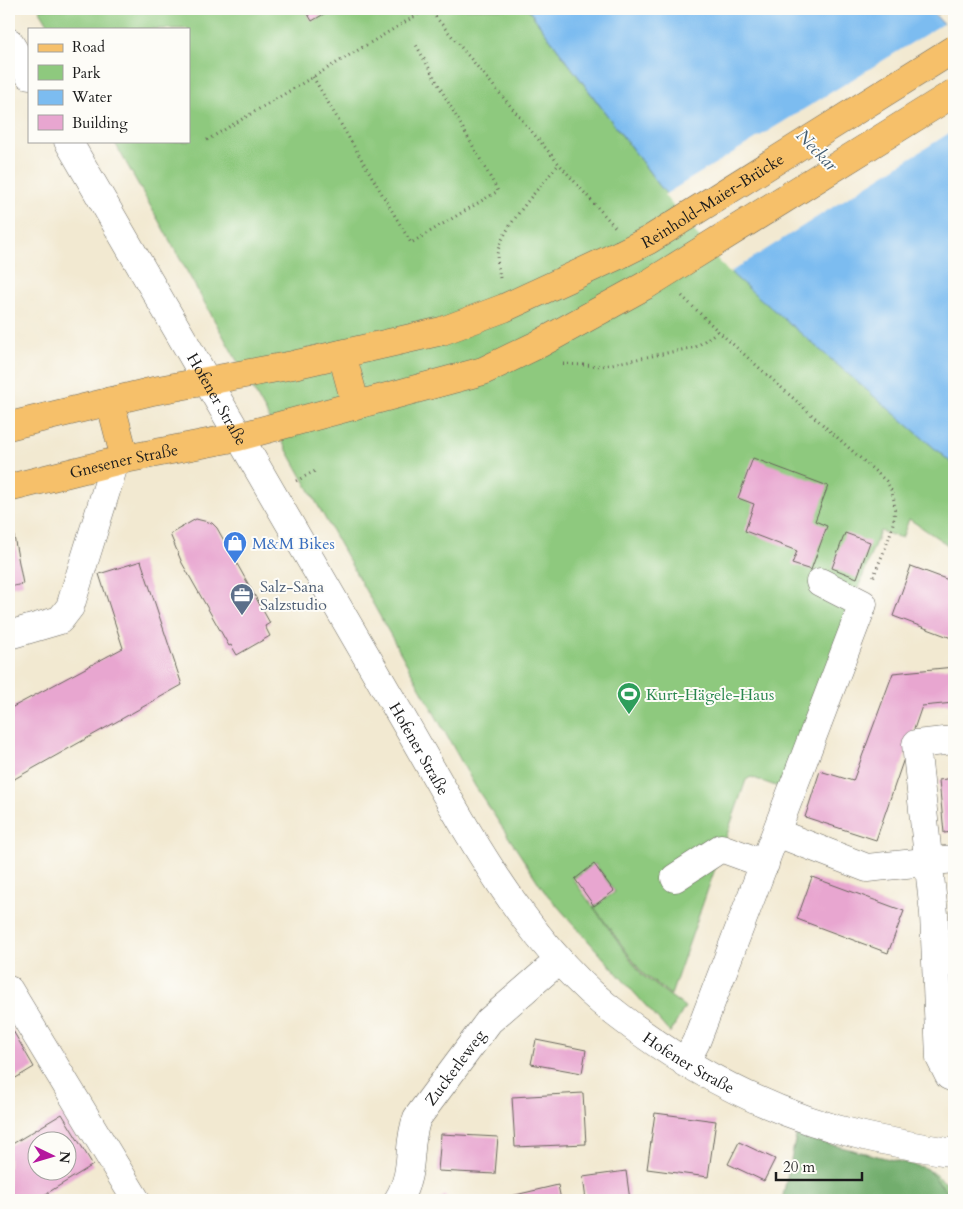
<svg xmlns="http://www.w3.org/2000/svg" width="963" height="1209" font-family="Cardo,serif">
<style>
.green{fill:#8ec97e;stroke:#55724d}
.forest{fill:#72ad6d;stroke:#476444}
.water{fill:#7cbcf0;stroke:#4c6c86}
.pier{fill:#f2e9d1}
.building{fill:#e8a6d0;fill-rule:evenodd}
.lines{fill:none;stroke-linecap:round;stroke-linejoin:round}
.minor-casing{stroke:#67645b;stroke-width:29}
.major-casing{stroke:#67645b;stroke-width:29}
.path{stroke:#67645b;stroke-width:3;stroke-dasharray:1 4;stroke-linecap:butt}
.minor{stroke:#fff;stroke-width:28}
.major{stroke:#f6c06b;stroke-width:28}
.major-bridge-casing{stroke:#67645b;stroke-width:29;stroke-linecap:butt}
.major-bridge{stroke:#f6c06b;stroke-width:28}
.labels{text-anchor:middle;stroke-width:4;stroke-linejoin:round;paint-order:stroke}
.street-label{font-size:16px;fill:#1c1c1c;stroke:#fdfcf7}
.shop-label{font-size:16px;fill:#366cbe;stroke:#fdfcf7;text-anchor:start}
.service-label{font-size:16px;fill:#4e5e75;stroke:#fdfcf7;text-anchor:start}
.leisure-label{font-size:16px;fill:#27864d;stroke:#fdfcf7;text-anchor:start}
.water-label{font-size:18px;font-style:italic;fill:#425c71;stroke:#fdfcf7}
</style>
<rect width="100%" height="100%" fill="#fdfcf7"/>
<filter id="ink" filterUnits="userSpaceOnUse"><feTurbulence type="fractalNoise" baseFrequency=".02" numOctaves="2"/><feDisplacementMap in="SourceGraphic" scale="10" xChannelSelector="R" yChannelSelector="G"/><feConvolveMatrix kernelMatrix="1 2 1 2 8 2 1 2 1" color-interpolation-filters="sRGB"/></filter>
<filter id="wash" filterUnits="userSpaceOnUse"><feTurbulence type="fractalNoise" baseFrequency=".0096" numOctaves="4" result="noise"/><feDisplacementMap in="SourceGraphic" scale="20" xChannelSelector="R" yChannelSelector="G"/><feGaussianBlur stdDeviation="1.12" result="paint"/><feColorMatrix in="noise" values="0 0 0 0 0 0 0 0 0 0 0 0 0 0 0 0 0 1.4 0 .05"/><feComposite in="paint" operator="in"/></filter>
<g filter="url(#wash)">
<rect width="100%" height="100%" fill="#f2e9d1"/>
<g class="green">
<polygon points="39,9 528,9 659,185 825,352 954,465 954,549 909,519 902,538 880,531 781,788 751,777 746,780 671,995 643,974 594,907 615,892 595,864 573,879 642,975 685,1007 670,1033 544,891 475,786 114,141 189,141 189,29 51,29"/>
<polygon points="926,1168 954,1189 954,1200 951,1195"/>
</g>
<polygon class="forest" points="796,1136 926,1168 954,1200 782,1200"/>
<polygon class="water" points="528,9 930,9 954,36 954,465 734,276 659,185"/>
<polygon class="pier" points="944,23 954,33 954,130 729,273 664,195"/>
<g id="blocks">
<g class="building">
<polygon points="305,9 328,9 329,11 312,21"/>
<polygon points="753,458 828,486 815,521 827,526 811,570 792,564 797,551 745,531 754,504 738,498"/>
<polygon points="196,519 212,523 217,528 270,623 265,626 270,636 237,655 231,645 229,646 182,563 170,534"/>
<polygon points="13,531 23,584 9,587 9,532"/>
<polygon points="845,533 870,542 857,578 832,568"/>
<polygon points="141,561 182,685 9,782 9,709 123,648 99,574"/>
<polygon points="911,566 954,582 954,639 893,616"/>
<polygon points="954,667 954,703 922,706 876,840 805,817 820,771 853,781 893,673"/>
<polygon points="954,778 954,832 944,833 939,780"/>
<polygon points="594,864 614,891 594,906 575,879"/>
<polygon points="812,877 904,911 888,953 797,919"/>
<polygon points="9,1024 34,1067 9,1082"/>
<polygon points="536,1040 586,1050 582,1073 531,1064"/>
<polygon points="583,1093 586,1144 515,1147 512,1097"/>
<polygon points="655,1113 716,1121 708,1177 647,1169"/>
<path d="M62,1114l31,51 -57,35h-27v-54zM38,1142h30v30h-30z"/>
<polygon points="441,1134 498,1137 495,1174 438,1171"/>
<polygon points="739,1142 775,1159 764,1181 728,1164"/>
<polygon points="626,1171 630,1200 586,1200 583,1177"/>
<polygon points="558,1185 561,1200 511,1200 511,1196"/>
<polygon points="445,1195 450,1200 438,1200"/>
</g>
</g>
</g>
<g filter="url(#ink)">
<use href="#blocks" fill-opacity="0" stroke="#67645b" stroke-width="1"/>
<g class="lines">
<g class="minor-casing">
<g id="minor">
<polyline points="9,42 29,75"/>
<path id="s1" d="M68,141c109,185 214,372 322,556 65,109 126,241 229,319 72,56 155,99 245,120 30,7 60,12 90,17"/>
<polyline points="9,635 60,620 70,607 115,462"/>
<polyline points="954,740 916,744 934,914 940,1058 949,1076 954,1078"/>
<polyline points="777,833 867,868 954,859"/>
<polyline points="675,878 721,848 765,864"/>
<polyline points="9,990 136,1200"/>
<polyline points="685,1063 696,1042 863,604 820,582"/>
<path id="s2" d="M398,1200c18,-30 8,-52 19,-82l72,-97 69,-60"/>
</g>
</g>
<g class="major-casing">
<g id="major">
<polyline points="342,354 356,406"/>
<polyline points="110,401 125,459"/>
<polyline points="9,426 153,391 293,365 442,331 504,308 621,254"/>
<path id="s3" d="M9,488l116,-29 113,-22 245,-66 56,-27 109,-60"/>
</g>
</g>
<g class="path">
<polyline points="429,9 559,164 615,227"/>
<polyline points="936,9 940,13 945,9"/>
<polyline points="313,77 411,243 498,191 415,43"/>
<polyline points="207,140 427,9"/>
<path d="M500,278c-1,-7 -3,-16 -3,-23 3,-25 45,-71 62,-91"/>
<path d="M682,296l36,35 168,150c21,30 -2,67 -13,97"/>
<polyline points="563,364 602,366 696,347 718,331"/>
<polyline points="296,481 317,470"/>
</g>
<use href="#minor" class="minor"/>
<use href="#major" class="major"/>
<g class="major-bridge-casing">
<g id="major-bridge">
<path id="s4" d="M621,254l28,-14 305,-191"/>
<polyline points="648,284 954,93"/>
</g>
</g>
<use href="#major-bridge" class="major-bridge"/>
</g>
</g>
<defs>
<g id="shop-pin" transform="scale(1.25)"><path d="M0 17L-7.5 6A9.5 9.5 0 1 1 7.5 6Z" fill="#3f7fe0" stroke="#fdfcf7"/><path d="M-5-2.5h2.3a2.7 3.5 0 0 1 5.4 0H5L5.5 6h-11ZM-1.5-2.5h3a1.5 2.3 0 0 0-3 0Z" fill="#fff"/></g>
<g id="office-pin" transform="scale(1.25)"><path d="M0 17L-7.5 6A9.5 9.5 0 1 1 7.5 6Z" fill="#5c6f8a" stroke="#fdfcf7"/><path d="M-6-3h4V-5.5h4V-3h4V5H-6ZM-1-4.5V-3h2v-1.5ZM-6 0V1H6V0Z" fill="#fff"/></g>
<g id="stadium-pin" transform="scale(1.25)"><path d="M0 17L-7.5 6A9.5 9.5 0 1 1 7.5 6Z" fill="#2e9e5b" stroke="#fdfcf7"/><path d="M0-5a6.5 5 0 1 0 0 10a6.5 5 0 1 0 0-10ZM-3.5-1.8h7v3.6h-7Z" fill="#fff"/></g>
</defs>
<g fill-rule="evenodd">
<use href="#shop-pin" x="235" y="543"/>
<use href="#office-pin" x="242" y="595"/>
<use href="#stadium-pin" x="629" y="694"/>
</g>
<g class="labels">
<g class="street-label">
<text dy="6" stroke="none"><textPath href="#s4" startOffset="106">Reinhold-Maier-Brücke</textPath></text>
<text dy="6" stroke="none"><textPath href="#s1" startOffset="298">Hofener Straße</textPath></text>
<text dy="6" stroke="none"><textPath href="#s3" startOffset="118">Gnesener Straße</textPath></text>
<text dy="6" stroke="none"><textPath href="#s1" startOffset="702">Hofener Straße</textPath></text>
<text dy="6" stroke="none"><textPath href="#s1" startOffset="1122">Hofener Straße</textPath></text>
<text dy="6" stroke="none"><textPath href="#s2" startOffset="148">Zuckerleweg</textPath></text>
</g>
<g class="shop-label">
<text x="252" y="549">M&amp;M Bikes</text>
</g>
<g class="service-label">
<text x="260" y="592">Salz-Sana<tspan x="260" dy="18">Salzstudio</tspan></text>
</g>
<g class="leisure-label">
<text x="646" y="700">Kurt-Hägele-Haus</text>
</g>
<g class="water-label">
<text transform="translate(817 150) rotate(46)" y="6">Neckar</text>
</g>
</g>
<rect width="963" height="1209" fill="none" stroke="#fdfcf7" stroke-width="30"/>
<rect x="28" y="28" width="162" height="115" fill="#fdfcf7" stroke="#a3a29f"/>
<rect x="38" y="44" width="25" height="8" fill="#f6c06b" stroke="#a3a29f"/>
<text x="72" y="52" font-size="15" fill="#1c1c1c">Road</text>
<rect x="38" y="65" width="25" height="15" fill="#8ec97e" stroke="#a3a29f"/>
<text x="72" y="78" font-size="15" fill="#1c1c1c">Park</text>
<rect x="38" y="90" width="25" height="15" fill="#7cbcf0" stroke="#a3a29f"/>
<text x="72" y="102" font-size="15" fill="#1c1c1c">Water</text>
<rect x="38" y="115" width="25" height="15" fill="#e8a6d0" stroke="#a3a29f"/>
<text x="72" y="128" font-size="15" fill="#1c1c1c">Building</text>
<g transform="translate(52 1156) rotate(95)"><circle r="24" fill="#fdfcf7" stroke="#a3a29f"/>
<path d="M0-4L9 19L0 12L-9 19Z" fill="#b5179e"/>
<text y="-8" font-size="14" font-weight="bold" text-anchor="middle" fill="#1c1c1c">N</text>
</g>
<path d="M776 1172v8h86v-8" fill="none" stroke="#1c1c1c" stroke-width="2.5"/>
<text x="783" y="1172" font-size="15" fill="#1c1c1c" stroke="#fdfcf7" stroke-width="4" paint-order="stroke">20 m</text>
</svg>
